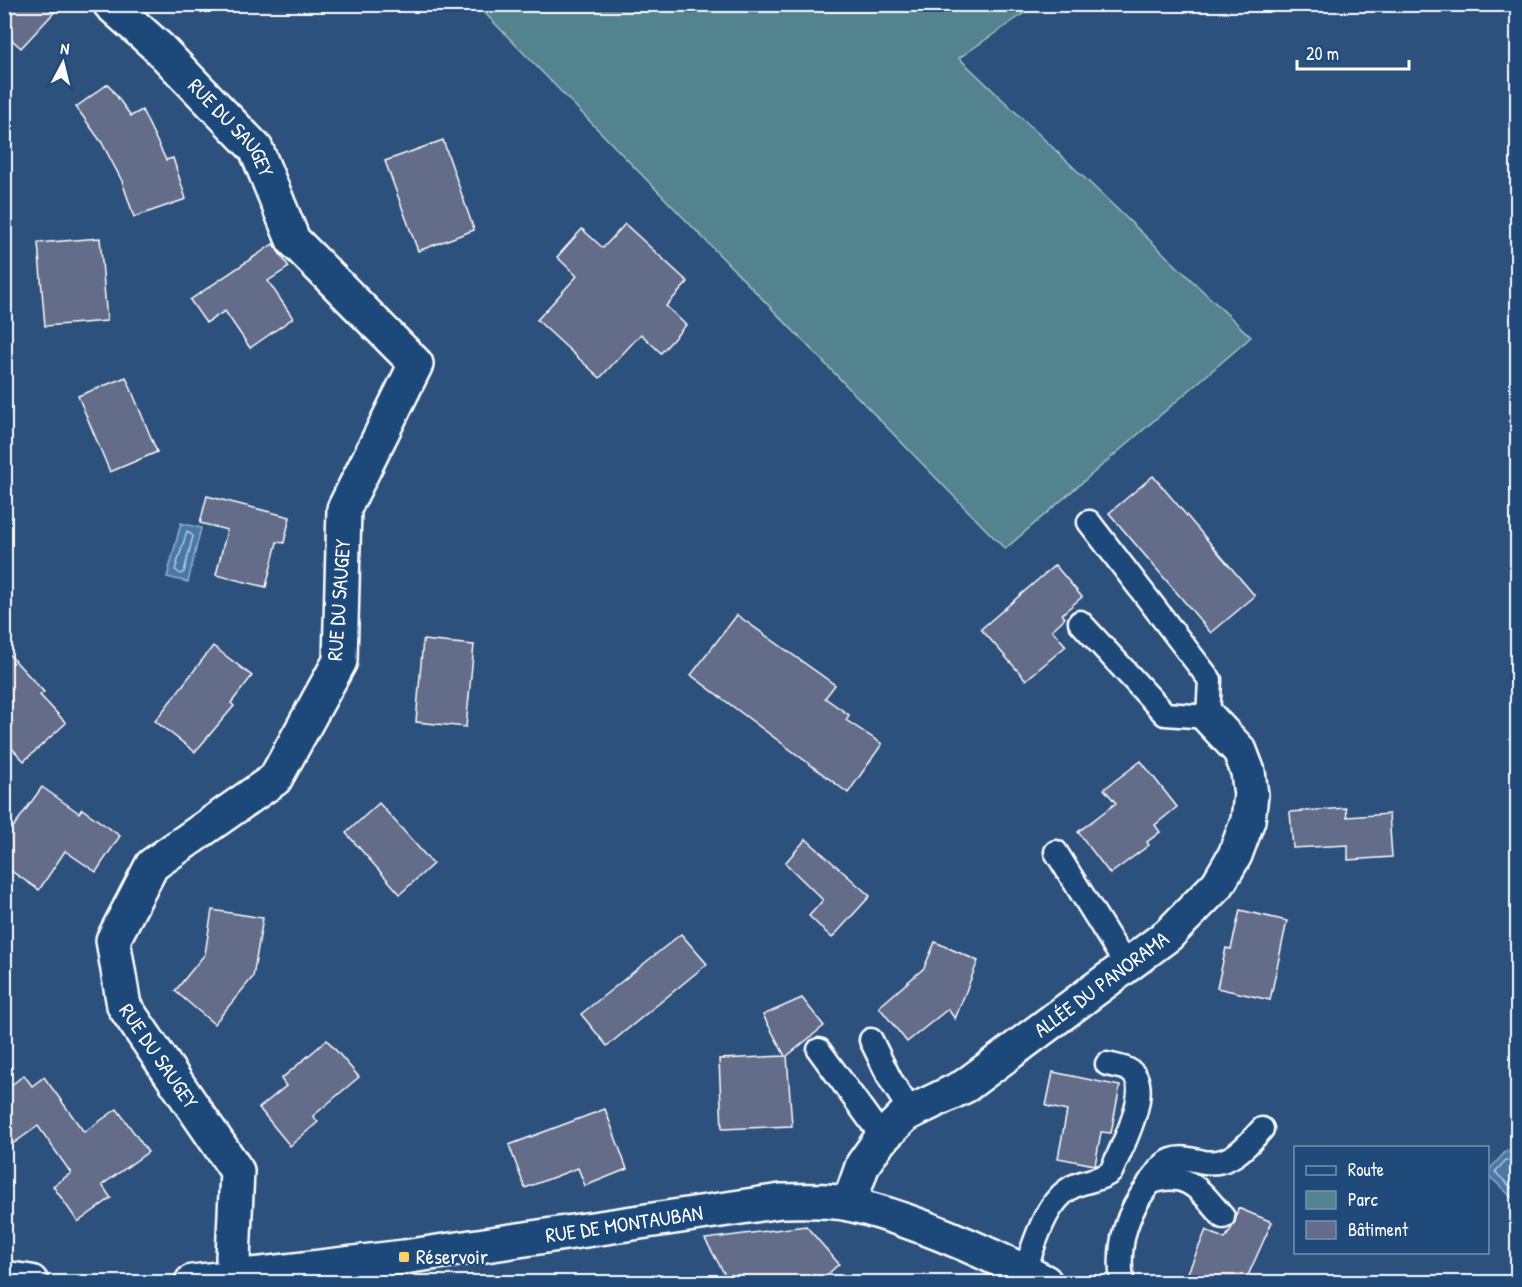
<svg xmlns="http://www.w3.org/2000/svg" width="1522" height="1287" font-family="'Patrick Hand',sans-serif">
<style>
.green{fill:#52838e;stroke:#a8c1c6;stroke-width:1.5}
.water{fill:#4978a6;stroke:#92aeca;stroke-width:1.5}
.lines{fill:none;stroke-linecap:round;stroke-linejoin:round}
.shore{stroke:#b6c9db;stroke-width:1.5}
.building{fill:#646c89;stroke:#fff;stroke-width:1.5}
.service-casing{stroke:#fff;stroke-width:27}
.minor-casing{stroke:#fff;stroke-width:38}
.service{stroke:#1f4a7a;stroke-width:22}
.minor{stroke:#1f4a7a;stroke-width:33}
.poi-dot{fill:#ffd166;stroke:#1f4a7a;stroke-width:2}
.labels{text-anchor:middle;stroke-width:4.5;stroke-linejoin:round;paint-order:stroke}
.street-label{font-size:21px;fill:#fff;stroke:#1f4a7a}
.poi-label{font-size:21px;fill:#fff;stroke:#1f4a7a;text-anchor:start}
</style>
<rect width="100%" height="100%" fill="#2d517d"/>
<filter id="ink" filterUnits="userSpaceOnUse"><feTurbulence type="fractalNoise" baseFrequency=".0167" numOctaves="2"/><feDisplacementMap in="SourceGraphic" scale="12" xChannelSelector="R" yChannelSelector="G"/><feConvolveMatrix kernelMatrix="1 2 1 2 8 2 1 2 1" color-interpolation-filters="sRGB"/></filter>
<g filter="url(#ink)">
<polygon class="green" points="477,5 1036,5 959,58 1251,337 1005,549"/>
<g class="water">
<polygon points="181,523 201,528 188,582 167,577"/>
<polygon points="1507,1150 1517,1159 1517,1202 1488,1175 1488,1171"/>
</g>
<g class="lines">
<g class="shore">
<polygon points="187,531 193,536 184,572 181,574 175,570"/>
<polyline points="1518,1163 1506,1160 1495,1172 1518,1194"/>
</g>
</g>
<g class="building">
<polygon points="4,4 62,4 21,48 4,33"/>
<polygon points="108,84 131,116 142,110 166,160 173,158 186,199 134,217 122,181 102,143 76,107"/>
<polygon points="443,140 474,230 418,251 385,161"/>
<polygon points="625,224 688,282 666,306 686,325 661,353 641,334 600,378 537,320 577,276 557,257 582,229 603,248"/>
<polygon points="100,238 107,321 45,326 38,243"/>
<polygon points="273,244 289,267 268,281 293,318 250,348 225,311 206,323 190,300"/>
<polygon points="126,377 157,452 110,472 78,396"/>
<polygon points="1153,476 1255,596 1211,633 1109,513"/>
<polygon points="207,496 290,517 284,543 277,542 266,587 216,575 227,530 200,523"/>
<polygon points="1055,565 1082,597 1062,614 1065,618 1052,630 1066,646 1026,680 981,629"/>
<polygon points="737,615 835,685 825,698 849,715 846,720 882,744 848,793 691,675"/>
<polygon points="423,640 474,645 466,727 416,722"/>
<polygon points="213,646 252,676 231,703 234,706 195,752 155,721"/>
<polygon points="4,649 44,692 40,695 66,723 24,761 4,740"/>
<polygon points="1141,761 1177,807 1155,825 1160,832 1147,842 1149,845 1110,874 1078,832 1116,803 1104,789"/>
<polygon points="42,787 79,813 82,809 120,836 96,872 65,851 39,890 4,866 4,840"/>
<polygon points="379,803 433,864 400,894 346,833"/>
<polygon points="1346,808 1347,817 1389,814 1392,857 1348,860 1348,845 1293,848 1290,812"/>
<polygon points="806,839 870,896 832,938 809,916 823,900 785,863"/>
<polygon points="212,910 263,918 253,977 214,1024 175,991 205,954"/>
<polygon points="1240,910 1287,921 1270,1000 1217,988 1226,948 1231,949"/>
<polygon points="681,934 707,964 607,1046 581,1014"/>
<polygon points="935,942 978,961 955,1019 948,1009 907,1042 879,1007 924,968"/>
<polygon points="802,998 824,1026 787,1056 792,1126 722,1129 719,1059 785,1056 763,1015"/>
<polygon points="327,1040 359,1077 313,1116 318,1122 290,1146 259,1108 286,1086 281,1079"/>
<polygon points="1053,1072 1120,1086 1111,1133 1101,1132 1095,1165 1058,1158 1067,1111 1046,1106"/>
<polygon points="24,1075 32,1086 44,1077 84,1132 117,1109 148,1152 102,1185 111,1198 78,1222 53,1186 71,1173 38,1126 4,1150 4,1091"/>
<polygon points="605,1109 627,1169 585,1186 578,1168 525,1188 509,1145"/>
<polygon points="1238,1208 1272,1222 1245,1282 1184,1282 1206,1230 1225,1239 1235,1222"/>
<polygon points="806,1226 839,1264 819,1282 729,1282 705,1239"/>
</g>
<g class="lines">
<g class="service-casing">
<g id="service">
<polyline points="1080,622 1165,714 1208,717 1210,680 1089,522"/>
<polyline points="1056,852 1126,965"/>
<polyline points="871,1040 890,1079 911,1112"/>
<polyline points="819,1050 883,1138"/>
<path d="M1149,1183c37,-15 52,8 74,34"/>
<path d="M1024,1272c11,-28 20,-69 48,-85 13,-7 27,-6 39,-15 8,-20 44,-85 19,-101 -5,-4 -16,-5 -23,-7"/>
<path d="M1122,1282c-5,-38 4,-69 28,-99 6,-9 11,-19 22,-23 11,-4 21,0 32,2 26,4 42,-15 58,-33"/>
</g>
</g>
<g class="minor-casing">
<g id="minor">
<path id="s1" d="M110,4l49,44 97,101 37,91 123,124 -72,145 -4,152 -65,118 -123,86 -39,75 11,66 113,165 -4,87 4,20"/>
<path id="s2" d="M849,1204l14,-40 17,-24 25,-25 60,-29 203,-151 50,-51 17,-29 13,-35 3,-25 -3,-23 -8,-21 -32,-34"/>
<polyline points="4,1278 31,1282"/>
<path id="s3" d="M192,1282l212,-25 377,-56c22,0 46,-2 68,3 65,15 137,48 196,78"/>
</g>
</g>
<use href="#service" class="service"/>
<use href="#minor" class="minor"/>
</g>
</g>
<rect class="poi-dot" x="398" y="1251" width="12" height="12" rx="3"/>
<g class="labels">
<g class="street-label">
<text dy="7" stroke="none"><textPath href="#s1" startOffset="174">RUE DU SAUGEY</textPath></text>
<text transform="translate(339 600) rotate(-86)" y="7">RUE DU SAUGEY</text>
<text dy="7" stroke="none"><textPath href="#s2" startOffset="344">ALLÉE DU PANORAMA</textPath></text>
<text dy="7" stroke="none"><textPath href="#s1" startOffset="1290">RUE DU SAUGEY</textPath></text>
<text dy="7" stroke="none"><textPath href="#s3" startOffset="436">RUE DE MONTAUBAN</textPath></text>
</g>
<g class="poi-label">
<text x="416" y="1264">Réservoir</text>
</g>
</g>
<rect width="1522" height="1287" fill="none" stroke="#1f4a7a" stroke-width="24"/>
<rect x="12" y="12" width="1498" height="1263" fill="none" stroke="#fff" stroke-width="2" filter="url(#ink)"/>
<rect x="1294" y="1146" width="195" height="108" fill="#1f4a7a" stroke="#7992af" stroke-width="1.5"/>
<rect x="1306" y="1166" width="30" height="9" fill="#1f4a7a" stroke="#7992af" stroke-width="1.5"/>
<text x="1348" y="1176" font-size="18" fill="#ffffff">Route</text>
<rect x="1306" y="1191" width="30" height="18" fill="#52838e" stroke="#7992af" stroke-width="1.5"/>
<text x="1348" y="1206" font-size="18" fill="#ffffff">Parc</text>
<rect x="1306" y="1221" width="30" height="18" fill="#646c89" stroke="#7992af" stroke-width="1.5"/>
<text x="1348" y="1236" font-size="18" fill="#ffffff">Bâtiment</text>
<g transform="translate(63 63) rotate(7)" stroke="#1f4a7a" stroke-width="4.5" paint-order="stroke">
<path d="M0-4.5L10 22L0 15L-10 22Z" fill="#ffffff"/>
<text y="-9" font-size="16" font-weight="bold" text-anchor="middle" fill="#ffffff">N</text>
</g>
<path d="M1297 60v9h112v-9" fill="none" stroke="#ffffff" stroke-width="3"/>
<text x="1306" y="60" font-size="18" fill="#ffffff" stroke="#1f4a7a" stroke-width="4.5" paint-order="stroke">20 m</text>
</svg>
